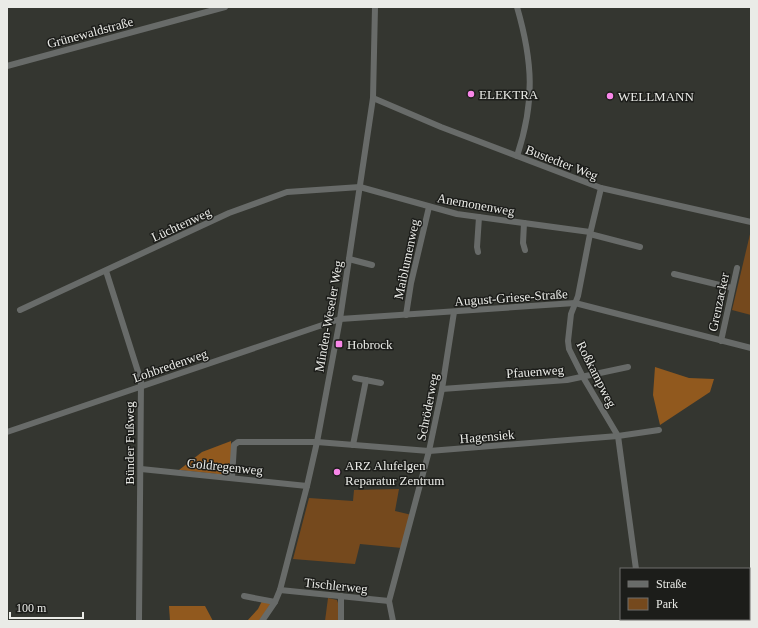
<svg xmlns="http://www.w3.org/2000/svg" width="758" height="628" font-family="'Times New Roman',serif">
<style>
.green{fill:#75491d}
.forest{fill:#91591e}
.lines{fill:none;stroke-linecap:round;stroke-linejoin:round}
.minor{stroke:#686b69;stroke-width:6}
.poi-dot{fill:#f987e9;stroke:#1c1d1a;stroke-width:1.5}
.labels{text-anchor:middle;stroke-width:3;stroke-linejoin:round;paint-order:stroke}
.street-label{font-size:13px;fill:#eaebe7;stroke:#1c1d1a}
.poi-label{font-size:13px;fill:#eaebe7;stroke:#1c1d1a;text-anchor:start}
</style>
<rect width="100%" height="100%" fill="#343630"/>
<g class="green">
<polygon points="751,230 751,315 732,310"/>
<polygon points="399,489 395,511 412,515 402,548 360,544 355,564 293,559 309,498 353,501 354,490"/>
<polygon points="328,598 337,600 338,603 338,621 325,621"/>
</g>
<g class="forest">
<polygon points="655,367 689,378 714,379 710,392 660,425 653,395"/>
<polygon points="231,441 231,471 229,474 226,475 179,470 202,452"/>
<polygon points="262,601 271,603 259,621 247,621 258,609"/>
<polygon points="169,606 205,606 213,621 170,621"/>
</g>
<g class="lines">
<g class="minor">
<path d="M517,7c16,55 18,95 0,149"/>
<polyline points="7,66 225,7"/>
<polyline points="373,98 441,127 601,188 751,222"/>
<polyline points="601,188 590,234 578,296 571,314 568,341 569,349 583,377 618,436 636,569"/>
<polyline points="524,223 523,243 525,250"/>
<polyline points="590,234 640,247"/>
<polyline points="478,252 477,247 479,217"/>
<polyline points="349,259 372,265"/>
<polyline points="106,271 141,381 139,621"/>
<polyline points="674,274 732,288"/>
<polyline points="20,310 229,213 287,192 360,187 457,214 590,232"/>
<polyline points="406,315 411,283 429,207"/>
<polyline points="721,341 737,268"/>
<polyline points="355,378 381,383"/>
<polyline points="442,389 567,380 628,367"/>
<polyline points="7,432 340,319 575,303 751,348"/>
<polyline points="353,445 366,380"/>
<polyline points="141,469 307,486"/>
<polyline points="232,478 234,445 238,442 317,442 429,451 618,436 659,430"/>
<polyline points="280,590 389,601"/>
<polyline points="244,596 275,602"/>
<polyline points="643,619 643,621"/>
<polyline points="262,621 275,602 280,590 307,486 317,442 340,319 373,98 375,7"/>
<polyline points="341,621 341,596"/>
<polyline points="393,621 389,601 429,451 442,389 454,312"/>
</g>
</g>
<g class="poi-dot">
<circle cx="471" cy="94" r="4"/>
<circle cx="610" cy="96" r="4"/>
<rect x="335" y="340" width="8" height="8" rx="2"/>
<circle cx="337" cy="472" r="4"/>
</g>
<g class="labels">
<g class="street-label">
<text transform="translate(90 32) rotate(-15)" y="5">Grünewaldstraße</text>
<text transform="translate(562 162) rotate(21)" y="5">Bustedter Weg</text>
<text transform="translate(476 204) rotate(10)" y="5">Anemonenweg</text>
<text transform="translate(181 224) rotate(-25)" y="5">Lüchtenweg</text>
<text transform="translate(406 259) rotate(-78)" y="5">Maiblumenweg</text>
<text transform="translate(511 297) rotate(-4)" y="5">August-Griese-Straße</text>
<text transform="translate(718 302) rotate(-78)" y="5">Grenzacker</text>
<text transform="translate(328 316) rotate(-80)" y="5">Minden-Weseler Weg</text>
<text transform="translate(170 365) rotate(-19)" y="5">Lohbredenweg</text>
<text transform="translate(535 371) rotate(-4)" y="5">Pfauenweg</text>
<text transform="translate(597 374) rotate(63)" y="5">Roßkampweg</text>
<text transform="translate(427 407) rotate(-79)" y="5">Schröderweg</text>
<text transform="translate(487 436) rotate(-5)" y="5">Hagensiek</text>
<text transform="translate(129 443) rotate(-90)" y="5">Bünder Fußweg</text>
<text transform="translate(225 466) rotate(6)" y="5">Goldregenweg</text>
<text transform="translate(336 585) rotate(6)" y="5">Tischlerweg</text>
</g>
<g class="poi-label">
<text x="479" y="99">ELEKTRA</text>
<text x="618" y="101">WELLMANN</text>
<text x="347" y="349">Hobrock</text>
<text x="345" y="470">ARZ Alufelgen<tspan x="345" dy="15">Reparatur Zentrum</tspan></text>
</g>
</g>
<rect width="758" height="628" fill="none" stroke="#eaebe7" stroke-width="16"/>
<rect x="620" y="568" width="130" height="52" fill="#1c1d1a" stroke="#6e6f6c"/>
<rect x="628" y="581" width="20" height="6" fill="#686b69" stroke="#6e6f6c"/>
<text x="656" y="588" font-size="12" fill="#eaebe7">Straße</text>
<rect x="628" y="598" width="20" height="12" fill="#75491d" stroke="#6e6f6c"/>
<text x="656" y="608" font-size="12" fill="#eaebe7">Park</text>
<path d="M10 612v6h73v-6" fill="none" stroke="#eaebe7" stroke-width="2"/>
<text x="16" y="612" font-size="12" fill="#eaebe7" stroke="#1c1d1a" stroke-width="3" paint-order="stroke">100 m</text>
</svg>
